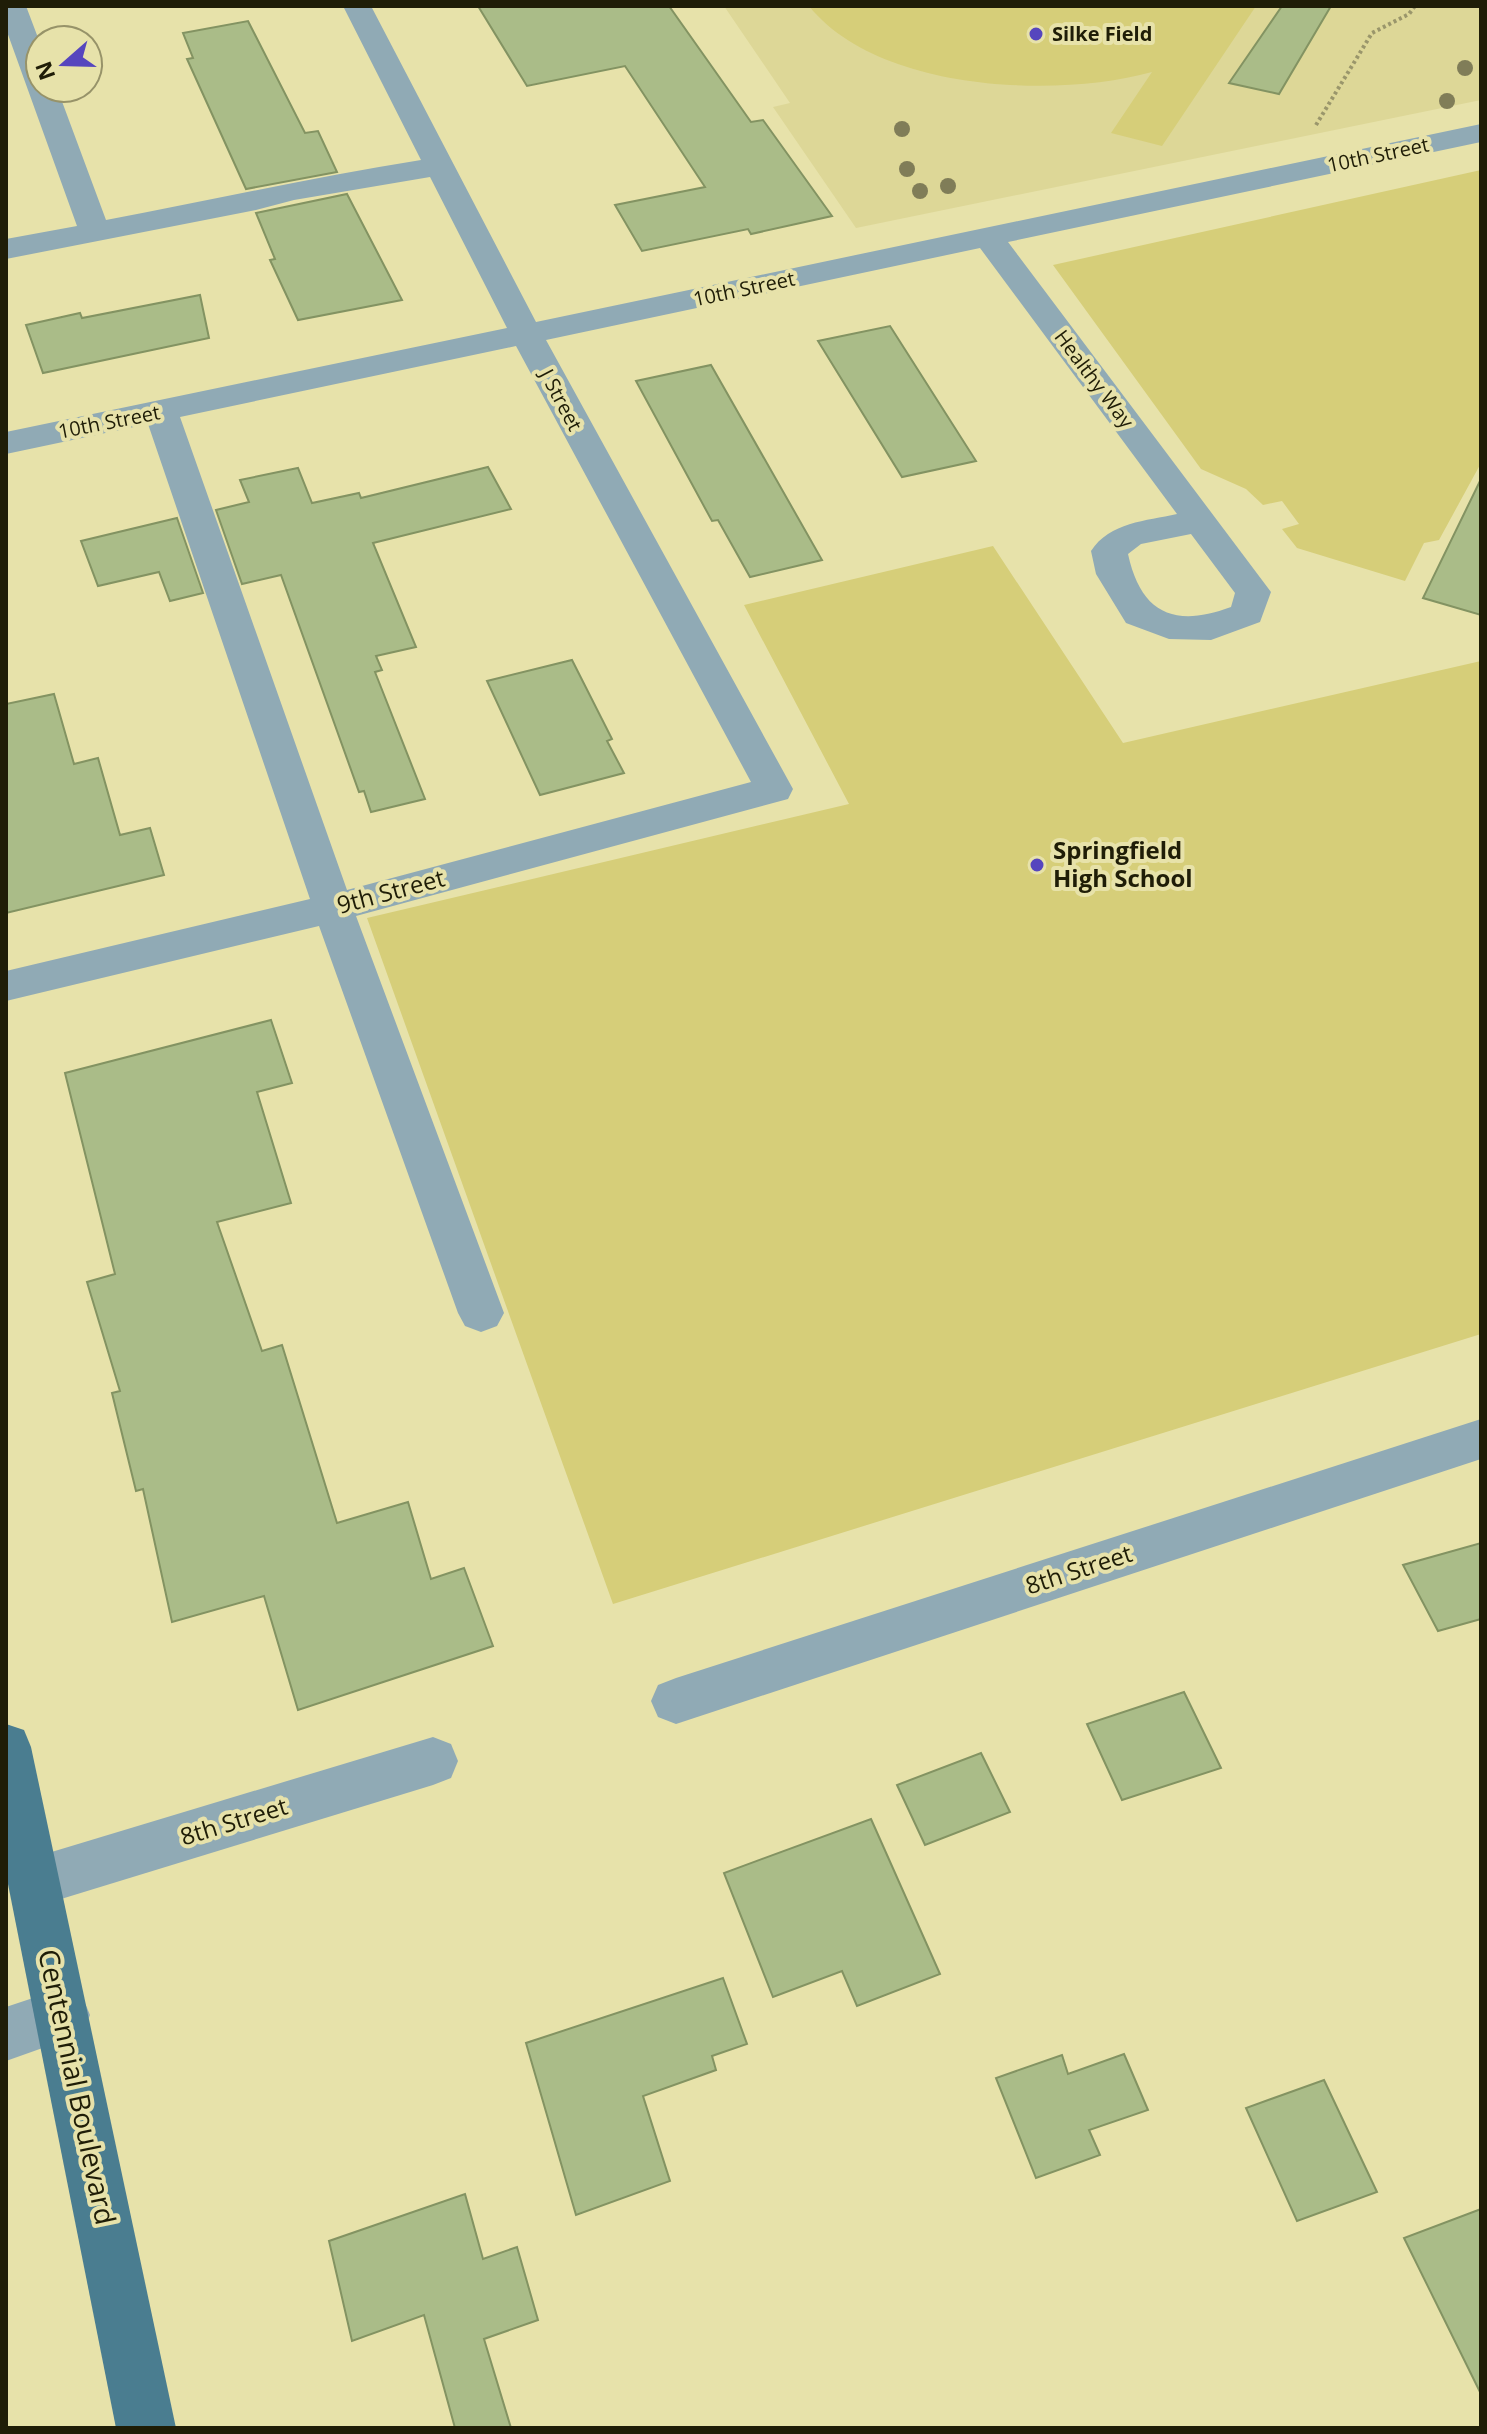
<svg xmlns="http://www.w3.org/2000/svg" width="1487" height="2434" font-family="'Open Sans',sans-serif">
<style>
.built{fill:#ddd797}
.green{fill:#d6ce79}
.building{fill:#aabc88;stroke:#839362;stroke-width:2}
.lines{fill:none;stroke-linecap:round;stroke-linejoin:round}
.path{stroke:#9a966b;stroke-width:4;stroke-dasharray:3 3;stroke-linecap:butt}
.minor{fill:#90aab5;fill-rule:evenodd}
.major{fill:#4a7d90;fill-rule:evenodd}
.tree{fill:#807d58}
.poi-dot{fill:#5646be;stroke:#e7e2aa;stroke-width:3}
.labels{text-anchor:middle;stroke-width:8;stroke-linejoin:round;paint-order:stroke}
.far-poi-label{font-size:20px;font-weight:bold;fill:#1f1d07;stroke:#e7e2aa;text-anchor:start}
.far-street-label{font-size:20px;fill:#1f1d07;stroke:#e7e2aa}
.poi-label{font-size:24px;font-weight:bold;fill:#1f1d07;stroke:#e7e2aa;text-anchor:start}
.street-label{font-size:24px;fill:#1f1d07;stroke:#e7e2aa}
.near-street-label{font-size:28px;fill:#1f1d07;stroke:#e7e2aa}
</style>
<rect width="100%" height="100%" fill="#e7e2aa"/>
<polygon class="built" points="724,6 1481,6 1481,100 856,228 773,107 790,103"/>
<g class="green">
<path d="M809,6h447l-94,140 -51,-13 41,-61c-97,27 -275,19 -343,-66z"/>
<polygon points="1481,170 1481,463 1439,540 1424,543 1405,581 1297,548 1282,529 1299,524 1282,501 1263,505 1246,489 1201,469 1053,265"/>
<polygon points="993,546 1123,743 1481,661 1481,1334 613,1604 367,918 849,804 744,605"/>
</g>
<g class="building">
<polygon points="478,6 669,6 751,122 763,120 832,216 751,234 748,229 642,251 615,205 705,187 625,66 527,86"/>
<polygon points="1282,6 1331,6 1279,94 1229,83"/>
<polygon points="248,21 305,133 318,131 337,172 246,189 187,59 193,58 183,33"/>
<polygon points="347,194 402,300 298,320 270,260 275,259 256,213"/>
<polygon points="200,295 209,338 43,373 26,325 80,313 82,318"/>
<polygon points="890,326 976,461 902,477 818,341"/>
<polygon points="711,365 822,560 750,577 718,520 712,521 636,381"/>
<polygon points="488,467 511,509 373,543 416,647 376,656 382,670 375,672 425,799 371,812 364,791 359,792 281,575 242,584 216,510 249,502 240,480 298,468 312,503 359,493 361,498"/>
<polygon points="1481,479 1481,615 1423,598"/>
<polygon points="177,518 203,593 170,601 159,572 98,586 81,541"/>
<polygon points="572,660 612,739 607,741 624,773 540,795 487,681"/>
<polygon points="54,694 74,764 98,758 120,835 150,828 164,875 6,913 6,704"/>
<polygon points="271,1020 292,1083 257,1092 291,1203 217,1222 262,1351 282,1345 337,1523 408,1502 431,1579 464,1568 493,1646 298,1710 264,1596 172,1622 143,1489 136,1491 112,1393 120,1391 87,1282 115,1274 65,1073"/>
<polygon points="1481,1543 1481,1619 1438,1631 1403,1565"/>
<polygon points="1184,1692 1221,1768 1122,1800 1087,1724"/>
<polygon points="981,1753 1010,1812 925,1845 897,1785"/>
<polygon points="871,1819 940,1974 857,2006 842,1971 773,1997 724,1873"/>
<polygon points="723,1978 747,2044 712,2056 716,2070 643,2096 670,2181 576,2215 526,2043"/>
<polygon points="1124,2054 1148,2110 1089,2130 1100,2155 1036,2178 996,2078 1062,2055 1068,2074"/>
<polygon points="1324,2080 1377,2192 1297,2221 1246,2108"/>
<polygon points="465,2194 483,2259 517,2247 538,2320 484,2339 511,2428 455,2428 424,2315 352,2341 329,2241"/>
<polygon points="1481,2209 1481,2394 1404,2238"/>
</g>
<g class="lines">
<polyline class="path" points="1316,125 1372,33 1409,14 1415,6"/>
<g class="minor">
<path d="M6,6h20l14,37v45h17l49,132c105,-20 209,-43 315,-60l-78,-154h28l165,316 945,-198v18l-473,100 263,350 -11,30 -49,18 -42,-1 -43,-16 -30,-49 -5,-23c19,-29 55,-30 86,-37l-197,-266 -434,92 247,449 -5,10 -432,117 148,397 -7,13 -16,6 -16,-6 -7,-13 -139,-387 -313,75v-30l304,-72 -162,-475 -142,30v-22l501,-104 -77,-151 -136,23 -38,10 -250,49v-20l71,-13 -71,-197zM516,346l235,436 -404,108 -167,-473zM1191,534l44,59 -4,14c-56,21 -90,7 -103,-53l13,-10z"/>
<polygon points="1481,1419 1481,1459 676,1724 658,1717 651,1701 658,1685 676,1678"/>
<polygon points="433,1737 451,1744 458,1761 451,1778 433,1785 35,1907 16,1900 9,1882 16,1864 35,1857"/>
<polygon points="63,1988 82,1996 90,2015 82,2034 6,2061 6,2007"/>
</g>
<polygon class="major" points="6,1724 24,1730 31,1747 176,2428 116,2428 6,1874"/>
</g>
<g class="tree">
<circle cx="1465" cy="68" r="8"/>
<circle cx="1447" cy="101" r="8"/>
<circle cx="902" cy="129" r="8"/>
<circle cx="907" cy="169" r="8"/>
<circle cx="948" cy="186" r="8"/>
<circle cx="920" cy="191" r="8"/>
</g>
<g class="poi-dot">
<circle cx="1036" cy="34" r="8"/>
<circle cx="1037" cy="865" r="8"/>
</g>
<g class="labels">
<g class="far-poi-label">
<text x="1052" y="41">Silke Field</text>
</g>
<g class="far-street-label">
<text transform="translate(1378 155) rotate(-12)" y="7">10th Street</text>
<text transform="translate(744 289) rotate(-12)" y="7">10th Street</text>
<text transform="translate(1094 379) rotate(53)" y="7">Healthy Way</text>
<text transform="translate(561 400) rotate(62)" y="7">J Street</text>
<text transform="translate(109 422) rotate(-11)" y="7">10th Street</text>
</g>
<g class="poi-label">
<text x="1053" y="859">Springfield<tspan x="1053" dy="28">High School</tspan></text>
</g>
<g class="street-label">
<text transform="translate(391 892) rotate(-15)" y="8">9th Street</text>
<text transform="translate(1079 1570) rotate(-18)" y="8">8th Street</text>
<text transform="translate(234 1822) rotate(-17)" y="8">8th Street</text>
</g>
<g class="near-street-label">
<text transform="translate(77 2087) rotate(78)" y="10">Centennial Boulevard</text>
</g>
</g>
<rect width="1487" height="2434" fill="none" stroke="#1f1d07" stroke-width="16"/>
<g transform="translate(64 64) rotate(250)"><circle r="38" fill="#e7e2aa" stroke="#979369" stroke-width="2"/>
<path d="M0-6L14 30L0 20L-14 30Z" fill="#5646be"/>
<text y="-12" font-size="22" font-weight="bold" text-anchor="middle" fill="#1f1d07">N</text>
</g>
</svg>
